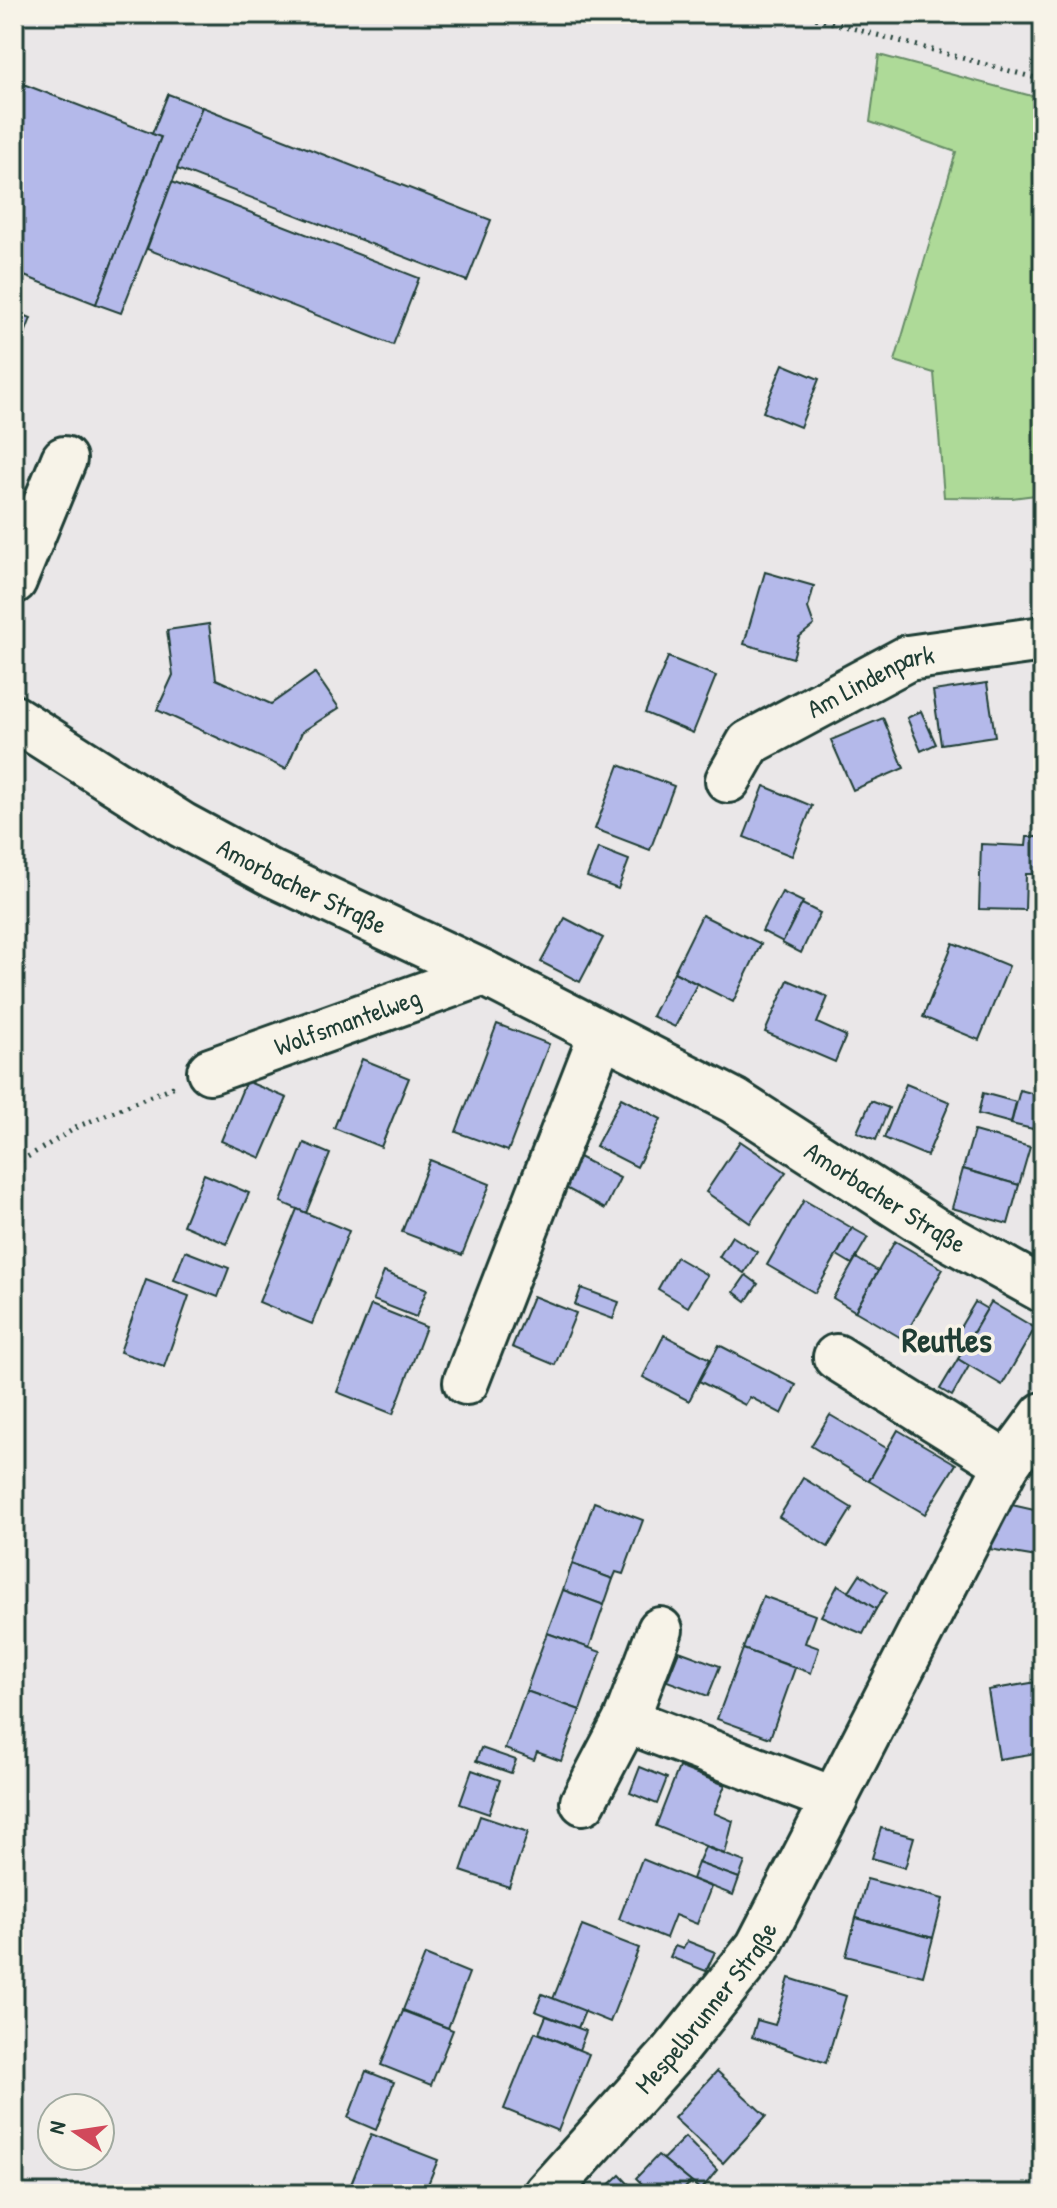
<svg xmlns="http://www.w3.org/2000/svg" width="1057" height="2208" font-family="'Patrick Hand',sans-serif">
<style>
.green{fill:#aeda98;stroke:#668c66;stroke-width:2}
.building{fill:#b4b9ea;stroke:#1f3d34;stroke-width:2}
.lines{fill:none;stroke-linecap:round;stroke-linejoin:round}
.minor-casing{stroke:#1f3d34;stroke-width:50}
.path{stroke:#1f3d34;stroke-width:5;stroke-dasharray:2 6;stroke-linecap:butt}
.minor{stroke:#f7f3e8;stroke-width:44}
.labels{text-anchor:middle;stroke-width:7;stroke-linejoin:round;paint-order:stroke}
.street-label{font-size:26px;fill:#1f3d34;stroke:#f7f3e8}
.district-label{font-size:34px;font-weight:bold;fill:#1f3d34;stroke:#f7f3e8}
</style>
<rect width="100%" height="100%" fill="#eae7e8"/>
<filter id="ink" filterUnits="userSpaceOnUse"><feTurbulence type="fractalNoise" baseFrequency=".0125" numOctaves="2"/><feDisplacementMap in="SourceGraphic" scale="16" xChannelSelector="R" yChannelSelector="G"/><feConvolveMatrix kernelMatrix="1 2 1 2 8 2 1 2 1" color-interpolation-filters="sRGB"/></filter>
<g filter="url(#ink)">
<polygon class="green" points="879,55 1043,99 1043,494 1012,498 944,497 934,373 895,361 956,152 870,122"/>
<g class="building">
<polygon points="18,82 161,137 96,304 14,272 14,92"/>
<polygon points="168,94 202,107 121,313 96,304 161,137 152,134"/>
<polygon points="202,107 491,220 467,281 177,169"/>
<polygon points="172,182 419,278 393,345 147,249"/>
<polygon points="14,311 31,318 14,362"/>
<polygon points="783,364 819,379 800,427 763,412"/>
<polygon points="765,572 814,586 808,608 814,625 799,637 793,658 744,644"/>
<polygon points="209,624 216,679 271,704 315,673 339,708 302,732 286,769 157,710 173,675 167,630"/>
<polygon points="668,657 716,676 693,733 645,713"/>
<polygon points="1043,668 1043,729 1033,670"/>
<polygon points="987,683 995,736 941,744 933,691"/>
<polygon points="921,711 936,744 921,751 907,718"/>
<polygon points="883,718 904,768 853,790 831,740"/>
<polygon points="619,765 674,786 650,850 595,829"/>
<polygon points="764,786 812,806 792,856 744,837"/>
<polygon points="1027,837 1043,837 1043,874 1026,874 1025,910 979,909 981,844 1026,846"/>
<polygon points="598,848 629,860 618,889 587,877"/>
<polygon points="782,892 803,902 783,942 762,931"/>
<polygon points="802,904 820,913 801,953 782,943"/>
<polygon points="702,915 761,944 733,1002 674,972"/>
<polygon points="565,918 603,938 580,982 541,962"/>
<polygon points="953,943 1009,966 979,1040 923,1017"/>
<polygon points="674,972 697,984 675,1027 652,1016"/>
<polygon points="788,980 828,997 817,1023 846,1036 835,1062 765,1032"/>
<polygon points="497,1024 549,1044 508,1151 456,1132"/>
<polygon points="362,1059 409,1078 381,1147 334,1128"/>
<polygon points="246,1081 287,1098 261,1158 221,1141"/>
<polygon points="906,1084 950,1102 927,1156 884,1138"/>
<polygon points="1020,1090 1042,1096 1033,1129 1011,1124"/>
<polygon points="983,1093 1016,1102 1011,1123 978,1114"/>
<polygon points="621,1098 661,1119 637,1167 596,1146"/>
<polygon points="871,1101 889,1108 876,1140 857,1132"/>
<polygon points="974,1131 1030,1147 1019,1185 963,1169"/>
<polygon points="740,1141 786,1172 750,1223 706,1192"/>
<polygon points="304,1143 330,1154 306,1213 281,1202"/>
<polygon points="577,1156 620,1178 605,1209 562,1186"/>
<polygon points="430,1160 490,1184 462,1255 402,1232"/>
<polygon points="963,1169 1019,1185 1008,1224 952,1208"/>
<polygon points="204,1174 249,1193 227,1244 183,1225"/>
<polygon points="804,1200 852,1228 815,1293 767,1265"/>
<polygon points="297,1209 349,1231 312,1324 259,1302"/>
<polygon points="852,1228 868,1237 852,1264 837,1255"/>
<polygon points="732,1236 757,1252 744,1273 719,1257"/>
<polygon points="895,1241 943,1269 903,1339 855,1311"/>
<polygon points="185,1251 229,1268 218,1297 174,1280"/>
<polygon points="676,1257 707,1275 688,1307 658,1289"/>
<polygon points="856,1258 878,1271 855,1311 833,1298"/>
<polygon points="384,1272 427,1289 416,1317 373,1300"/>
<polygon points="746,1275 758,1284 746,1301 734,1292"/>
<polygon points="146,1280 189,1296 164,1367 120,1352"/>
<polygon points="581,1288 619,1302 613,1319 575,1305"/>
<polygon points="533,1296 576,1313 555,1365 512,1347"/>
<polygon points="975,1302 987,1309 964,1348 952,1341"/>
<polygon points="991,1302 1035,1328 1002,1385 958,1359"/>
<polygon points="371,1305 426,1327 393,1414 337,1392"/>
<polygon points="664,1335 710,1359 689,1401 643,1377"/>
<polygon points="719,1345 796,1385 782,1414 750,1397 745,1405 699,1381"/>
<polygon points="958,1359 969,1366 952,1396 940,1389"/>
<polygon points="830,1415 888,1449 869,1481 811,1446"/>
<polygon points="898,1430 956,1464 925,1514 869,1481"/>
<polygon points="803,1478 852,1508 828,1547 779,1517"/>
<polygon points="594,1502 643,1520 623,1574 616,1572 613,1579 572,1564"/>
<polygon points="1012,1505 1043,1512 1043,1558 989,1549"/>
<polygon points="572,1564 613,1579 604,1605 563,1590"/>
<polygon points="860,1574 887,1592 876,1609 849,1591"/>
<polygon points="838,1585 876,1609 863,1634 821,1616"/>
<polygon points="563,1590 604,1605 589,1648 547,1633"/>
<polygon points="763,1596 815,1615 805,1643 819,1648 811,1673 743,1649"/>
<polygon points="547,1633 601,1652 580,1710 526,1691"/>
<polygon points="743,1649 795,1668 770,1738 717,1719"/>
<polygon points="679,1651 720,1666 708,1696 667,1681"/>
<polygon points="1043,1681 1043,1752 999,1759 988,1690"/>
<polygon points="526,1691 580,1710 561,1761 537,1752 534,1760 505,1749"/>
<polygon points="481,1748 516,1760 511,1773 476,1761"/>
<polygon points="640,1767 667,1778 657,1804 630,1793"/>
<polygon points="679,1767 725,1785 714,1813 733,1821 725,1854 656,1826"/>
<polygon points="472,1770 500,1780 489,1814 460,1804"/>
<polygon points="480,1816 528,1832 509,1887 461,1871"/>
<polygon points="1043,1826 1043,1874 1035,1827"/>
<polygon points="881,1828 914,1837 905,1868 872,1858"/>
<polygon points="705,1847 745,1862 739,1878 698,1863"/>
<polygon points="642,1859 711,1887 697,1924 675,1915 666,1938 619,1919"/>
<polygon points="698,1863 739,1878 733,1895 692,1879"/>
<polygon points="867,1879 943,1899 933,1938 856,1918"/>
<polygon points="856,1918 933,1938 923,1976 846,1956"/>
<polygon points="582,1926 639,1948 610,2022 553,1999"/>
<polygon points="687,1941 715,1952 706,1971 670,1957 675,1946 683,1949"/>
<polygon points="425,1955 469,1973 448,2028 403,2010"/>
<polygon points="789,1978 846,1996 826,2063 752,2037 757,2020 775,2025"/>
<polygon points="542,1994 585,2011 578,2028 535,2011"/>
<polygon points="403,2011 453,2030 431,2085 381,2065"/>
<polygon points="546,2016 586,2031 579,2050 539,2033"/>
<polygon points="535,2032 589,2054 558,2131 504,2109"/>
<polygon points="366,2071 394,2082 376,2130 348,2118"/>
<polygon points="717,2071 766,2116 723,2163 674,2118"/>
<polygon points="371,2134 438,2160 424,2194 347,2194"/>
<polygon points="685,2137 717,2170 701,2190 663,2159"/>
<polygon points="658,2155 691,2182 679,2194 652,2194 636,2178"/>
<polygon points="620,2175 638,2194 600,2194"/>
</g>
<g class="lines">
<g class="minor-casing">
<g id="minor">
<polyline points="14,581 64,459"/>
<path id="s1" d="M14,718l168,107 91,49 211,99 250,128 199,128 110,61"/>
<path id="s2" d="M728,780l21,-37 159,-85 135,-19"/>
<path id="s3" d="M210,1071l274,-98"/>
<polyline points="836,1357 1007,1464"/>
<polyline points="466,1382 601,1035"/>
<polyline points="626,1720 835,1800"/>
<polyline points="583,1802 626,1720 660,1630"/>
<path id="s4" d="M546,2194l126,-140 86,-107 249,-483 36,-49"/>
</g>
</g>
<g class="path">
<polyline points="800,14 1043,80"/>
<polyline points="14,1165 79,1126 175,1086"/>
</g>
<use href="#minor" class="minor"/>
</g>
</g>
<g class="labels">
<g class="street-label">
<text dy="9" stroke="none"><textPath href="#s2" startOffset="180">Am Lindenpark</textPath></text>
<text dy="9" stroke="none"><textPath href="#s1" startOffset="334">Amorbacher Straße</textPath></text>
<text dy="9" stroke="none"><textPath href="#s3" startOffset="146">Wolfsmantelweg</textPath></text>
<text dy="9" stroke="none"><textPath href="#s1" startOffset="996">Amorbacher Straße</textPath></text>
<text dy="9" stroke="none"><textPath href="#s4" startOffset="246">Mespelbrunner Straße</textPath></text>
</g>
<g class="district-label">
<text x="947" y="1352">Reutles</text>
</g>
</g>
<rect width="1057" height="2208" fill="none" stroke="#f7f3e8" stroke-width="48"/>
<rect x="24" y="24" width="1009" height="2160" fill="none" stroke="#1f3d34" stroke-width="3" filter="url(#ink)"/>
<g transform="translate(76 2132) rotate(283)"><circle r="38" fill="#f7f3e8" stroke="#a1aaa0" stroke-width="2"/>
<path d="M0-6L14 30L0 20L-14 30Z" fill="#d1495b"/>
<text y="-12" font-size="22" font-weight="bold" text-anchor="middle" fill="#1f3d34">N</text>
</g>
</svg>
